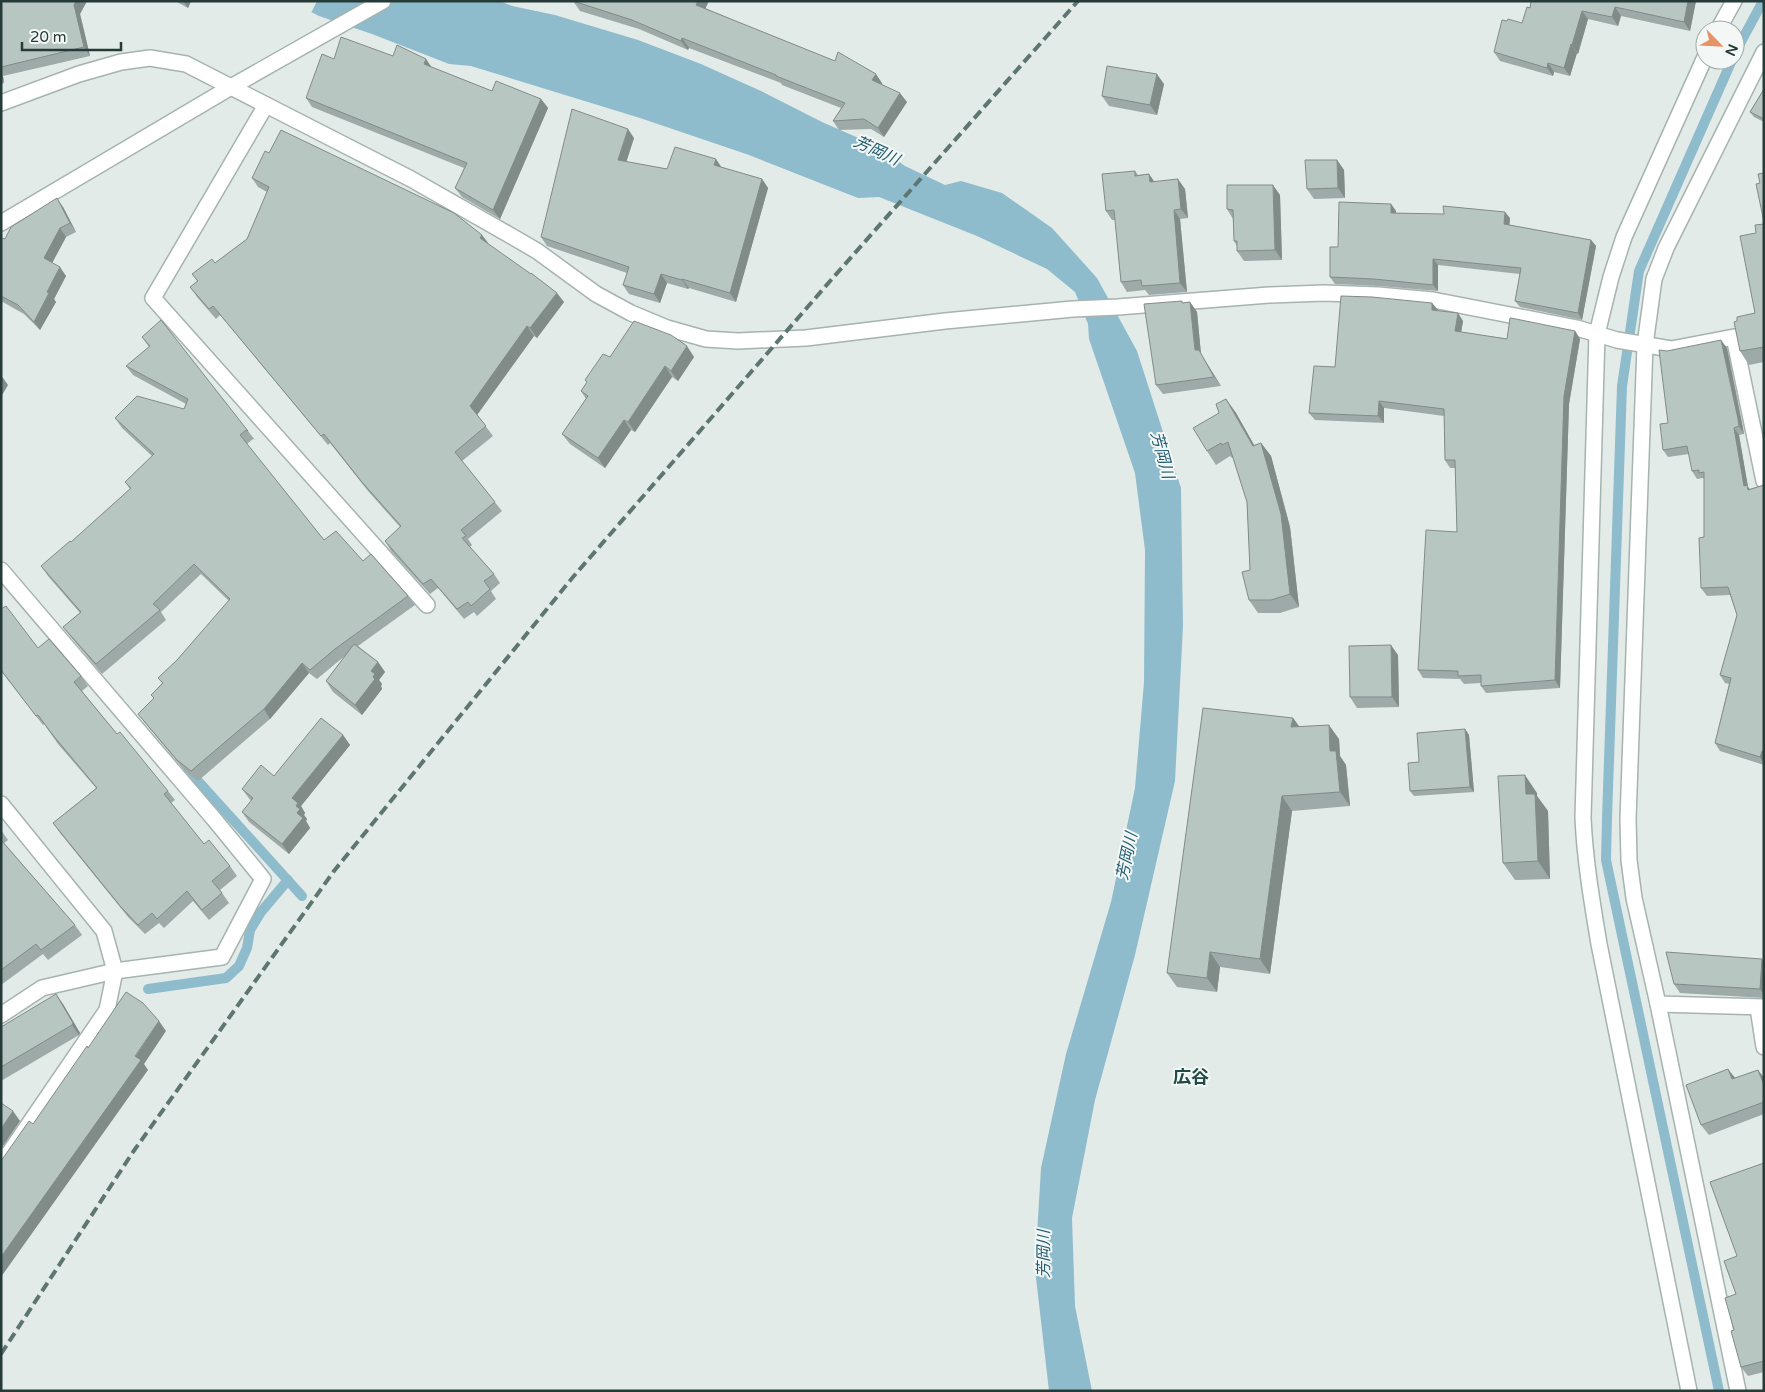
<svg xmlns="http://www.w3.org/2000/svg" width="1765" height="1392" font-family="'Varela Round','Noto Sans JP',sans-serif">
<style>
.water{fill:#8fbccc}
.pier{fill:#e3ebe8}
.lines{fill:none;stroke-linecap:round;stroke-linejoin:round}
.stream{stroke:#8fbccc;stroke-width:10}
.street-casing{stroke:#a6b3af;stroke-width:18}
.street{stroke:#fff;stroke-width:15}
.rail{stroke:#5e7672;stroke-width:4;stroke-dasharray:10 5;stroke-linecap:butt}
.wall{fill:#9eaaa7}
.shaded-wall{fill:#818b88}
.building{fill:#b8c6c2;stroke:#818b88}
.labels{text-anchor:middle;stroke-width:4;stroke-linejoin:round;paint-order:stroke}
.water-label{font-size:16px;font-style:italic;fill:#235c72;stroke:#f3f8f6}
.quarter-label{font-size:18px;font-weight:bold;fill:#224b45;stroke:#f3f8f6}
</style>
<rect width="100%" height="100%" fill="#e3ebe8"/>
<polygon class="water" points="289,1 500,1 512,6 555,15 638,40 701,64 761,91 822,122 879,147 905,166 945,185 961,181 1002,193 1052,228 1097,278 1137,351 1181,488 1183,626 1175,781 1135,955 1095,1100 1072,1218 1075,1306 1092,1391 1049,1391 1035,1269 1041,1168 1066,1054 1111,902 1135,788 1144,682 1145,550 1135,473 1089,339 1088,324 1075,292 1047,269 977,236 879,197 858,198 749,155 640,118 471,66 449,64 372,34 319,16"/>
<polygon class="pier" points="286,1 317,1 310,15 287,3"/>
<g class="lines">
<g class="stream">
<polyline points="1735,53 1763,1"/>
<polyline points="189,771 302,896"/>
<polyline points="148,989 226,978 239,966 247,948 250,930 261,912 288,880"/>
<polyline points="1719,1391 1606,860 1607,818 1622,386 1639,271 1732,60"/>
</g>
<g class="street-casing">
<g id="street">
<polyline points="1718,30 1734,1"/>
<polyline points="1,103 79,74 121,62 150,58 186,64 411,179 513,237 537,251 596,294 631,313 667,328 706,339 738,341 806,338 945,321 1073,309 1118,307 1269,295 1324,293 1378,295 1433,300 1577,328 1617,340 1671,349 1734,337 1764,481"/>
<polyline points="266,105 153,298 427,605"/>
<polyline points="1,223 231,87 383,1"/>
<polyline points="1,570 214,819 263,879 222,957 115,971 42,988 1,1015"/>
<polyline points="1,804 104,931 115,971 107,1010 1,1165"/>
<polyline points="1658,1004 1764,1007"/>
<polyline points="1758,1008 1764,1047"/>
<path d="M1689,1391l-90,-447c-7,-42 -14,-83 -16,-126l14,-484 14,-57 13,-40 81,-180"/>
<polyline points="1738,1391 1658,1004 1634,898 1629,860 1628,819 1645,345 1654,279 1666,248 1764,52"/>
</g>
</g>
<use href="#street" class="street"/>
<polyline class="rail" points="1,1354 133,1152 334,871 573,577 831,280 1078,1"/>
</g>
<g class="wall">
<polygon points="1,1 87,1 80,14 90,56 3,76 4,83 1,84"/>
<polygon points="175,1 191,1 188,8"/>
<polygon points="573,1 708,3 705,8 882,83 882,84 907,102 884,137 871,129 839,130 833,121 841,108 782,85 781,83 689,48 688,50 639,29 580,11"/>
<polygon points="1696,1 1690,31 1621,16 1618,26 1588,19 1578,54 1577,53 1570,76 1554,72 1553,76 1500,61 1494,52 1522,23 1527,7"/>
<polygon points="393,56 426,59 431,67 492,91 541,99 548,108 500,219 462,197 455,188 464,168 312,107 306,98 334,59"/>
<polygon points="1164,84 1157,115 1109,106 1102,96"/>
<polygon points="1764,89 1764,122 1754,117 1750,112"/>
<polygon points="634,138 626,162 667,169 722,168 762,179 768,188 736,302 689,288 688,289 667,283 660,303 629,294 623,285 627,273 547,246 541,237"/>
<polygon points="269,153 482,235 488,244 564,302 537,338 534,336 477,415 493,436 462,461 502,511 468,539 472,545 470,547 494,574 500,583 491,591 496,599 477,616 474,612 464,619 438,588 430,594 391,551 385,541 400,527 368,491 330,443 328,445 220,315 216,319 197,297 190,287 197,281 192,274 215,263 247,239 267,192 258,187 252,178"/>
<polygon points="1337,160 1344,170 1345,198 1314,199 1307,189"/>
<polygon points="1135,171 1138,175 1149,174 1154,182 1185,189 1188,218 1180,219 1187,292 1149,295 1145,290 1127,292 1121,282 1115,220 1112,220 1106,211"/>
<polygon points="1280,195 1282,260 1244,261 1237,251 1237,246 1234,241 1233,219 1227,209"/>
<polygon points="1391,204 1396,211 1395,213 1510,218 1509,225 1591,240 1596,246 1582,320 1520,307 1515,301 1520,274 1438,265 1438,291 1379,286 1335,284 1330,277 1338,247"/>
<polygon points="63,207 76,232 66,237 52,263 66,276 54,299 56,302 40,330 24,314 1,301 1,239 5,239"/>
<polygon points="1764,224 1764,362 1749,365 1740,351 1737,321 1755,313 1756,233"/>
<polygon points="1190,302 1197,312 1201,354 1221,386 1163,394 1156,385 1183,303"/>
<polygon points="1432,303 1438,310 1463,321 1461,332 1507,339 1575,331 1580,339 1569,404 1560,688 1486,693 1481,686 1481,683 1464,684 1460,679 1423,678 1418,670 1457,532 1455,468 1450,468 1445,460 1444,416 1384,408 1384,423 1315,420 1309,413 1335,367"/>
<polygon points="142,337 248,431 255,440 253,439 247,444 324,540 363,561 408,596 415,605 358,646 378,662 385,672 379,680 382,684 381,686 382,689 362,715 333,692 326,681 346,655 317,679 309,673 270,719 198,781 184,770 145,723 138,714 154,698 151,695 162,683 158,678 177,660 229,601 201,574 161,612 166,620 102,674 70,636 63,627 80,613 48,576 41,566 71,542 130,489 125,482 152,456 122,428 115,418 184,409 186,404 133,375 126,366 149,347"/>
<polygon points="1727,348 1743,427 1744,434 1739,435 1748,487 1750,489 1764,485 1764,765 1720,751 1715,743 1729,684 1725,683 1720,675 1737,615 1730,595 1707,596 1701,588 1704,537 1704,479 1703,478 1697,479 1692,471 1689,454 1668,457 1663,450 1668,423 1667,351"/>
<polygon points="610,357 694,357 678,381 672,377 635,432 631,430 605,468 570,444 562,434 586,399 581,391"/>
<polygon points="1226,399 1236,413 1254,445 1261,443 1271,456 1290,527 1299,607 1280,613 1258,613 1249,600 1250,570 1247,502 1233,458 1232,458 1230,456 1216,465 1207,451 1219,413"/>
<polygon points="1,609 38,648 81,676 88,686 82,691 117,734 168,791 175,800 171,803 204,844 230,866 237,876 220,890 229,903 209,920 193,901 164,928 159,923 145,934 128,917 60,833 53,823 96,788 58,744 44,724 43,725 1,671"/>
<polygon points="1398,655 1399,707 1357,708 1350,697"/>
<polygon points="1293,718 1299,726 1339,739 1340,756 1346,765 1350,806 1292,811 1270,974 1220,967 1217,992 1177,987 1167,973"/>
<polygon points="1465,729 1469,735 1474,792 1414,796 1410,791 1419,762"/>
<polygon points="343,735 350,745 301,806 305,813 304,815 307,819 306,821 310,828 289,854 249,822 242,812 251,801 242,789 274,776"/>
<polygon points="1537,793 1537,796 1548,811 1550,879 1515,880 1503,863"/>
<polygon points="1,830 8,840 4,843 75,925 82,935 48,960 43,954 1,985"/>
<polygon points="1764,962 1764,998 1680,993 1674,984"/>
<polygon points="63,1004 80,1033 79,1035 1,1081 1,1027"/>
<polygon points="1758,1070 1764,1078 1764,1114 1709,1135 1701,1125 1735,1078"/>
<polygon points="1764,1163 1764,1372 1748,1376 1741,1367 1734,1330 1737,1256"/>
</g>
<g class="shaded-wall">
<polygon points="76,1 87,1 80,14 90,56 84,47 74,5"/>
<polygon points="183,1 191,1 188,8"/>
<polygon points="698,1 707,1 708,3 703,14 696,5"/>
<polygon points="1688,1 1696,1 1690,31 1684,22"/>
<polygon points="1615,7 1621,16 1618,26 1612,17"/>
<polygon points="1582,11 1588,19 1578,54 1572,45"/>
<polygon points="682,38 689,48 688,50 681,41"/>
<polygon points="1571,44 1577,53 1570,76 1564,68"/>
<polygon points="426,59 432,68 424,64"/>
<polygon points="1548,63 1554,72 1553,76 1547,68"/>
<polygon points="1,74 3,76 4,83 1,79"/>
<polygon points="876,74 882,83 879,89 872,80"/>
<polygon points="1157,74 1164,84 1157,115 1150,105"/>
<polygon points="900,93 907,102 884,137 878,128"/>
<polygon points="541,99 548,108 500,219 493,210"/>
<polygon points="628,129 634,138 624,169 618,160"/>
<polygon points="716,159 722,168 714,165"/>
<polygon points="1337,160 1344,170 1345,198 1338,188"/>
<polygon points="1149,174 1156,184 1150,182"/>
<polygon points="762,179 768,188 736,302 730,293"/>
<polygon points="1178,179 1185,189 1188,218 1181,209"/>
<polygon points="1273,185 1280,195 1282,260 1275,250"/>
<polygon points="57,198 63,207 76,232 70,223"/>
<polygon points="1391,204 1396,211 1395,219 1391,213"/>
<polygon points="1174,210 1180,219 1187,292 1180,283"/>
<polygon points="1505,212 1510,218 1509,230 1504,224"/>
<polygon points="60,228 66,237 50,267 44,258"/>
<polygon points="482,235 489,244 480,238"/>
<polygon points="1591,240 1596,246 1582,320 1578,313"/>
<polygon points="1433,259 1438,265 1438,291 1433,285"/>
<polygon points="60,267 66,276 54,299 56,302 40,330 34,322 47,292"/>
<polygon points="661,274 667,283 660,303 654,294"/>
<polygon points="682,279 689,288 688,289 682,280"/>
<polygon points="557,293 564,302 537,338 530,328"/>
<polygon points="1190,302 1197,312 1201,354 1221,386 1195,350"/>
<polygon points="1432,303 1438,310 1432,310"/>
<polygon points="1458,313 1463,321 1460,339 1455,331"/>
<polygon points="527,326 534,336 477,415 470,406"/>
<polygon points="1575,331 1580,339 1569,404 1560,688 1555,680 1564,396"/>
<polygon points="1721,340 1727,348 1744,434 1739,426"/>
<polygon points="687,346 694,357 678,381 671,371"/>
<polygon points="665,366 672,377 635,432 628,422"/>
<polygon points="1,375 8,385 1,397"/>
<polygon points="1226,399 1236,413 1262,459 1253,446"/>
<polygon points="1379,401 1384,408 1384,423 1378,416"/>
<polygon points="624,420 631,430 605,468 598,458"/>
<polygon points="1734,428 1739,435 1748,487 1752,493 1753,497 1744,486"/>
<polygon points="1261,443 1271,456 1290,527 1299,607 1290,594"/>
<polygon points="1391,645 1398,655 1399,707 1392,697"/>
<polygon points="378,662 385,672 379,680 382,684 381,686 382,689 362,715 355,705 373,677 371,671"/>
<polygon points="302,663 309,673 270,719 264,709"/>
<polygon points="1293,718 1303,732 1291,727"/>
<polygon points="1329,725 1339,739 1340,756 1346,765 1350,806 1340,792 1330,751"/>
<polygon points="1465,729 1469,735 1474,792 1470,787"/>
<polygon points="343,735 350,745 301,806 305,813 304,815 307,819 306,821 310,828 289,854 282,844 297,813 296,806 292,798"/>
<polygon points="1762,751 1764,754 1764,763 1760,757"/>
<polygon points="1525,775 1537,793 1537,796 1548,811 1550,879 1538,861 1526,794"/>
<polygon points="1282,796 1292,811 1270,974 1260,959"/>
<polygon points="1210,952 1220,967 1217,992 1207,978"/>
<polygon points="1762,959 1764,962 1764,995 1760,989"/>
<polygon points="56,994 63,1004 80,1033 79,1035 72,1025"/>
<polygon points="159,1021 166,1031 144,1064 148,1070 1,1277 1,1257"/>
<polygon points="1728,1069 1736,1079 1732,1079"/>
<polygon points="1758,1070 1764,1078 1764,1085"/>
<polygon points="13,1111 20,1121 1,1149 1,1129"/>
</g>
<g class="building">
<polygon points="1,1 76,1 74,5 84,47 1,67"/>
<polygon points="573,1 698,1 696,5 835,61 838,52 876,74 872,80 900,93 878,128 864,119 833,121 845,103 776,76 776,75 682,38 681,41 632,20"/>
<polygon points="1531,1 1688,1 1684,22 1615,7 1612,17 1582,11 1572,45 1571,44 1564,68 1548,63 1547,68 1494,52 1502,20 1507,21 1508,19 1522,23 1527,7 1530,8"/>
<polygon points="341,37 393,56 397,45 426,59 424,64 492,91 496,81 541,99 493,210 455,188 467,163 306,98 322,54 334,59"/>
<polygon points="1107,66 1157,74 1150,105 1102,96"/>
<polygon points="1764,89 1764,119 1750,112"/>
<polygon points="572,109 628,129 618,160 667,169 675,147 716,159 714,165 762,179 730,293 682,279 682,280 661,274 654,294 623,285 629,267 541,237"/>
<polygon points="281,130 454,213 482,235 480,238 531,274 531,273 557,293 530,328 527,326 470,406 486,426 455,452 495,502 461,530 466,536 462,538 494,574 484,581 490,589 471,606 468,602 457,609 431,579 423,584 385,541 401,526 361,481 324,434 321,436 213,306 209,309 190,287 198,281 192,274 212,259 215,263 247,239 269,187 252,178 265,151 269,153"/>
<polygon points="1305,160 1337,160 1338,188 1307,189"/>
<polygon points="1135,171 1135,176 1149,174 1150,182 1178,179 1181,209 1174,210 1180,283 1142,286 1141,280 1121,282 1114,210 1106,211 1102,174"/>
<polygon points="1764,173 1764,222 1756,184 1760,183 1758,174"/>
<polygon points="1227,185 1273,185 1275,250 1237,251 1237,241 1234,241 1233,210 1227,209"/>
<polygon points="57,198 70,223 60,228 44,258 60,267 47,292 49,293 34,322 18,305 1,296 1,239 2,238 5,239 11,227"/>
<polygon points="1339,202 1391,204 1391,213 1444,214 1443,206 1505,212 1504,224 1591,240 1578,313 1515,301 1521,268 1433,259 1433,285 1374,279 1330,277 1330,247 1338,247"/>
<polygon points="1764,224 1764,347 1740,351 1734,322 1737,321 1737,317 1755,313 1740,236 1756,233 1755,225"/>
<polygon points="1341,296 1372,297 1432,303 1432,310 1458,313 1455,331 1507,339 1510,318 1511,318 1575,331 1564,396 1555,680 1481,686 1481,675 1458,676 1458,671 1418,670 1426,530 1457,532 1455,460 1445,460 1444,409 1379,401 1378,416 1309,413 1314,366 1335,367"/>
<polygon points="1182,301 1182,303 1190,302 1195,350 1199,350 1214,377 1156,385 1144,304"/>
<polygon points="161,320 248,431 246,430 240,435 324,540 336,531 363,561 371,554 408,596 335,649 310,670 302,663 264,709 191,771 177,760 138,714 154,698 151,695 163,683 158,678 177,660 230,599 194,564 153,604 160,610 96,664 63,627 81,612 41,566 70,541 71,542 131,488 125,482 154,454 115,418 137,396 184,409 188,399 126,366 150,346 142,337"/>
<polygon points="634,321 671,335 687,346 671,371 665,366 628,422 624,420 598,458 562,434 588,396 581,391 587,382 585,380 603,354 610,357"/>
<polygon points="1721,340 1738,419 1739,426 1734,428 1744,486 1747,485 1748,490 1764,485 1764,752 1762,751 1760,757 1715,743 1731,678 1720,675 1737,615 1728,587 1701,588 1699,538 1704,537 1704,472 1699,473 1699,470 1692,471 1687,446 1663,450 1660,424 1668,423 1659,350 1667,351"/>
<polygon points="1226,399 1253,446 1261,443 1281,514 1290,594 1271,600 1249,600 1242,572 1250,570 1247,502 1228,442 1222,445 1221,443 1207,451 1193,428 1219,413 1216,404"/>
<polygon points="6,606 38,648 49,639 81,676 74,682 117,734 120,732 168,791 164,794 204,844 209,840 230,866 212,881 222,893 202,910 187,891 157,919 152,913 138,925 121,907 53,823 97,788 52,734 38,715 36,716 1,670 1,609"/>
<polygon points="354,644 378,662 371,671 375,674 373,677 375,679 355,705 326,681"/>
<polygon points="1391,645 1392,697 1350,697 1349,646"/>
<polygon points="1203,708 1293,718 1291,727 1329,725 1330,751 1336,751 1340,792 1282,796 1260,959 1210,952 1207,978 1167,973"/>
<polygon points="321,718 343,735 292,798 298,803 296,806 300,809 297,813 303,818 282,844 242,812 253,798 242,789 261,765 274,776"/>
<polygon points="1465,729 1470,787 1410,791 1408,763 1419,762 1417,733"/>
<polygon points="1525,775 1526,794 1535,794 1538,861 1503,863 1498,776"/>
<polygon points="1,840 75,925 41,950 36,944 1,970"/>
<polygon points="1666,952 1762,959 1760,989 1674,984"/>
<polygon points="126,992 143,1003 159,1021 135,1056 141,1060 1,1257 1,1161 29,1121 33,1124 87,1046 88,1048"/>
<polygon points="56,994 73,1023 72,1025 1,1067 1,1027"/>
<polygon points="1728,1069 1732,1079 1758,1070 1764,1085 1764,1102 1701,1125 1686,1085"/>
<polygon points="1,1103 13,1111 1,1129"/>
<polygon points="1764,1163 1764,1361 1741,1367 1731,1331 1734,1330 1725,1298 1736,1294 1724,1261 1737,1256 1710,1182"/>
</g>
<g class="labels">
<g class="water-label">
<text transform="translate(877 150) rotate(25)" y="6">芳岡川</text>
<text transform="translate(1163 455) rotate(75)" y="6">芳岡川</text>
<text transform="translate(1126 856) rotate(-78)" y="6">芳岡川</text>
<text transform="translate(1043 1254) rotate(-90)" y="6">芳岡川</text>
</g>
<g class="quarter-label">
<text x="1191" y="1083">広谷</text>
</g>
</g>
<rect width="1765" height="1392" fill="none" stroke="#243b37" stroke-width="5"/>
<g transform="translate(1720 45) rotate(114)"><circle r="24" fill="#f3f8f6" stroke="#a0acaa"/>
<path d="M0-4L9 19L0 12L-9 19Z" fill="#e69366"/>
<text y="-8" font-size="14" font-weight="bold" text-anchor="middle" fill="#243b37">N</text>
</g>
<path d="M22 42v8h99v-8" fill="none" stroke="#243b37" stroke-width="2.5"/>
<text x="30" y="42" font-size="15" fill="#243b37" stroke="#f3f8f6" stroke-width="4" paint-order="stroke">20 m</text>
</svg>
